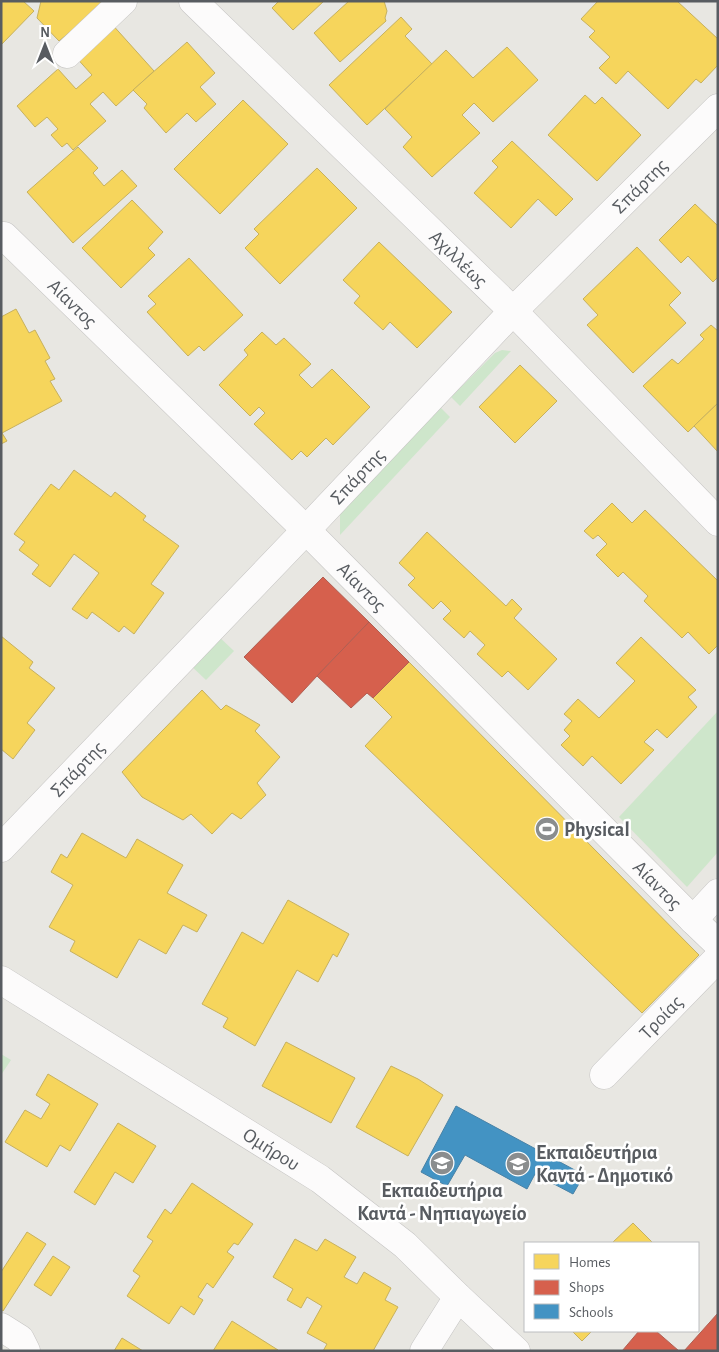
<svg xmlns="http://www.w3.org/2000/svg" width="719" height="1352" font-family="'Alegreya Sans',sans-serif">
<style>
.green{fill:#cee6cb}
.homes{fill:#f6d55c;stroke:#c7b15e}
.shops{fill:#d6604d;stroke:#b05f53}
.schools{fill:#4393c3;stroke:#4982a6}
.lines{fill:none;stroke-linecap:round;stroke-linejoin:round}
.minor-casing{stroke:#c5c4c3;stroke-width:29}
.minor{stroke:#fcfbfb;stroke-width:28}
.labels{text-anchor:middle;stroke-width:5;stroke-linejoin:round;paint-order:stroke}
.street-label{font-size:20px;fill:#585c61;stroke:#fff}
.poi-label{font-size:20px;font-weight:bold;fill:#585c61;stroke:#fff;text-anchor:start}
</style>
<rect width="100%" height="100%" fill="#e8e7e2"/>
<g class="green">
<polygon points="502,350 511,351 460,406 451,397 495,353"/>
<polygon points="440,407 450,417 340,535 340,515 344,505"/>
<polygon points="216,634 234,651 206,680 187,662"/>
<polygon points="718,711 718,852 687,887 619,817"/>
<polygon points="1,1054 11,1060 1,1075"/>
</g>
<g class="homes">
<polygon points="1,1 23,1 34,11 1,45"/>
<polygon points="41,1 108,1 59,41 37,18"/>
<polygon points="279,1 324,1 293,30 272,8"/>
<polygon points="349,1 384,1 387,11 385,18 386,21 340,62 314,33"/>
<polygon points="598,1 677,1 718,39 718,65 701,83 696,79 668,109 628,71 616,84 599,68 610,57 589,37 595,31 581,19"/>
<polygon points="401,17 412,29 405,36 432,64 367,125 329,85"/>
<polygon points="110,22 154,71 116,106 103,92 90,104 106,121 73,150 67,143 62,147 51,135 58,129 47,117 35,127 17,106 58,69 76,89 92,75 74,55"/>
<polygon points="187,42 215,73 200,87 216,104 196,122 187,113 166,133 144,108 147,104 133,90"/>
<polygon points="507,47 538,80 493,122 474,103 462,115 480,133 432,177 403,147 412,137 385,109 446,50 473,78"/>
<polygon points="585,95 595,104 602,97 641,135 597,181 548,135"/>
<polygon points="243,100 288,144 220,214 174,169"/>
<polygon points="512,141 573,199 556,216 538,199 511,228 474,193 498,167 492,161"/>
<polygon points="78,147 98,168 93,173 104,186 122,170 137,186 73,243 27,192"/>
<polygon points="317,168 357,208 280,284 245,248 259,234 254,229"/>
<polygon points="132,200 163,232 148,248 155,255 121,288 82,248"/>
<polygon points="695,204 718,226 718,277 713,282 688,256 681,263 659,240"/>
<polygon points="379,242 452,312 417,348 390,322 383,330 354,303 360,296 343,280"/>
<polygon points="637,247 681,293 669,305 686,323 633,373 587,325 598,315 583,299"/>
<polygon points="189,258 243,315 204,351 199,346 188,356 147,312 156,304 148,296"/>
<polygon points="16,309 29,333 35,330 50,358 45,361 55,379 50,381 62,401 2,433 7,441 1,444 1,317"/>
<polygon points="711,325 718,331 718,403 688,432 643,386 672,359 678,364 704,339 700,335"/>
<polygon points="262,332 276,345 284,338 311,364 299,375 312,388 332,369 370,407 333,445 326,438 307,457 301,451 292,460 254,424 265,413 259,407 250,416 219,385 248,355 244,350"/>
<polygon points="520,365 557,401 515,443 479,407"/>
<polygon points="718,403 718,452 694,426"/>
<polygon points="74,470 111,497 115,492 146,516 143,520 179,546 151,584 164,593 134,634 124,626 119,632 92,612 87,619 72,609 99,573 74,554 50,587 32,574 39,565 19,550 25,542 14,534 51,484 59,490"/>
<polygon points="612,503 632,523 645,510 718,581 718,645 709,654 688,632 682,638 644,601 648,596 623,572 618,577 596,555 607,544 598,535 593,539 584,531"/>
<polygon points="427,532 506,606 512,599 522,609 514,618 557,659 528,690 508,671 502,677 477,654 485,645 470,631 464,638 443,619 451,611 441,601 433,609 408,585 415,578 399,563"/>
<polygon points="1,636 33,662 29,668 55,688 27,723 35,730 13,759 1,749"/>
<polygon points="641,637 696,690 688,697 697,707 667,738 657,729 644,742 654,750 621,784 592,756 583,766 561,745 570,736 564,730 572,721 564,714 578,699 599,718 635,681 616,663"/>
<polygon points="409,662 699,955 642,1013 365,746 392,717 373,698"/>
<polygon points="202,690 221,710 226,705 260,725 255,731 280,757 257,783 266,795 241,819 232,813 212,834 191,814 183,820 142,797 122,772"/>
<polygon points="82,833 126,858 137,839 183,865 167,893 207,915 197,932 183,925 166,954 139,939 117,978 70,951 75,941 49,927 73,885 51,872 61,854 67,858"/>
<polygon points="288,900 349,934 337,957 333,954 318,982 297,970 255,1046 223,1027 228,1018 202,1004 242,932 263,944"/>
<polygon points="286,1042 355,1078 331,1123 262,1086"/>
<polygon points="391,1066 418,1079 443,1095 408,1156 356,1127"/>
<polygon points="48,1074 98,1104 70,1151 60,1145 47,1167 5,1142 25,1110 41,1119 50,1104 36,1095"/>
<polygon points="118,1123 156,1146 133,1183 115,1172 95,1205 74,1192"/>
<polygon points="192,1183 253,1224 238,1245 234,1243 227,1252 234,1257 213,1288 207,1283 198,1297 203,1300 194,1315 181,1306 169,1324 127,1296 140,1276 133,1271 153,1241 147,1237 165,1209 171,1214"/>
<polygon points="633,1223 653,1243 612,1243"/>
<polygon points="27,1232 46,1244 3,1311 1,1310 1,1272"/>
<polygon points="295,1239 317,1251 325,1239 356,1257 344,1277 357,1284 364,1272 391,1288 385,1300 398,1307 373,1351 323,1351 327,1344 307,1333 322,1306 307,1297 301,1308 287,1300 293,1289 273,1277"/>
<polygon points="53,1256 70,1267 51,1296 34,1285"/>
<polygon points="232,1321 278,1350 213,1351"/>
<polygon points="572,1331 592,1331 582,1341"/>
<polygon points="122,1338 143,1351 114,1351"/>
</g>
<g class="shops">
<polygon points="323,577 369,622 317,676 292,703 244,657"/>
<polygon points="369,622 409,662 373,698 367,693 351,708 317,676"/>
<polygon points="718,1313 718,1351 684,1351"/>
<polygon points="639,1331 656,1331 679,1351 622,1351"/>
</g>
<polygon class="schools" points="456,1106 584,1175 573,1194 535,1174 527,1189 465,1155 447,1186 421,1172"/>
<g class="lines">
<g class="minor-casing">
<g id="minor">
<path id="s1" d="M193,1l320,310 205,211"/>
<polyline points="67,54 123,1"/>
<path id="s2" d="M1,236h3l302,294 387,390 25,24"/>
<path id="s3" d="M1,848l305,-318 207,-219 205,-203"/>
<polyline points="693,920 718,893"/>
<path id="s4" d="M1,980l319,199 85,66 53,52 58,54"/>
<path id="s5" d="M604,1075l114,-117"/>
<polyline points="1,1327 20,1339 26,1351"/>
<polyline points="424,1351 458,1297"/>
</g>
</g>
<use href="#minor" class="minor"/>
</g>
<defs>
<g id="stadium-disc" transform="scale(1.25)"><circle r="9.5" fill="#8a8d8e" stroke="#fff"/><path d="M0-5a6.5 5 0 1 0 0 10a6.5 5 0 1 0 0-10ZM-3.5-1.8h7v3.6h-7Z" fill="#fff"/></g>
<g id="school-disc" transform="scale(1.25)"><circle r="9.5" fill="#8a8d8e" stroke="#fff"/><path d="M0-5L7-2L0 1L-7-2ZM-4 1L0 2.5L4 1V4Q0 6-4 4Z" fill="#fff"/></g>
</defs>
<g fill-rule="evenodd">
<use href="#stadium-disc" x="547" y="829"/>
<use href="#school-disc" x="442" y="1163"/>
<use href="#school-disc" x="518" y="1164"/>
</g>
<g class="labels">
<g class="street-label">
<text dy="7" stroke="none"><textPath href="#s3" startOffset="920">Σπάρτης</textPath></text>
<text dy="7" stroke="none"><textPath href="#s1" startOffset="370">Αχιλλέως</textPath></text>
<text dy="7" stroke="none"><textPath href="#s2" startOffset="99">Αίαντος</textPath></text>
<text dy="7" stroke="none"><textPath href="#s3" startOffset="515">Σπάρτης</textPath></text>
<text dy="7" stroke="none"><textPath href="#s2" startOffset="504">Αίαντος</textPath></text>
<text dy="7" stroke="none"><textPath href="#s3" startOffset="110">Σπάρτης</textPath></text>
<text dy="7" stroke="none"><textPath href="#s2" startOffset="924">Αίαντος</textPath></text>
<text dy="7" stroke="none"><textPath href="#s5" startOffset="81">Τροίας</textPath></text>
<text dy="7" stroke="none"><textPath href="#s4" startOffset="319">Ομήρου</textPath></text>
</g>
<g class="poi-label">
<text x="564" y="836">Physical</text>
<text x="536" y="1159">Εκπαιδευτήρια<tspan x="536" dy="23">Καντά - Δημοτικό</tspan></text>
<text x="442" y="1197" text-anchor="middle">Εκπαιδευτήρια<tspan x="442" dy="23">Καντά - Νηπιαγωγείο</tspan></text>
</g>
</g>
<rect width="719" height="1352" fill="none" stroke="#585c61" stroke-width="5"/>
<rect x="524" y="1242" width="175" height="90" fill="#ffffff" stroke="#bcbec0"/>
<rect x="534" y="1254" width="25" height="15" fill="#f6d55c" stroke="#bcbec0"/>
<text x="569" y="1267" font-size="15" fill="#585c61">Homes</text>
<rect x="534" y="1280" width="25" height="15" fill="#d6604d" stroke="#bcbec0"/>
<text x="569" y="1292" font-size="15" fill="#585c61">Shops</text>
<rect x="534" y="1304" width="25" height="15" fill="#4393c3" stroke="#bcbec0"/>
<text x="569" y="1317" font-size="15" fill="#585c61">Schools</text>
<g transform="translate(45 45)" stroke="#ffffff" stroke-width="4" paint-order="stroke">
<path d="M0-4L9 19L0 12L-9 19Z" fill="#585c61"/>
<text y="-8" font-size="14" font-weight="bold" text-anchor="middle" fill="#585c61">N</text>
</g>
</svg>
